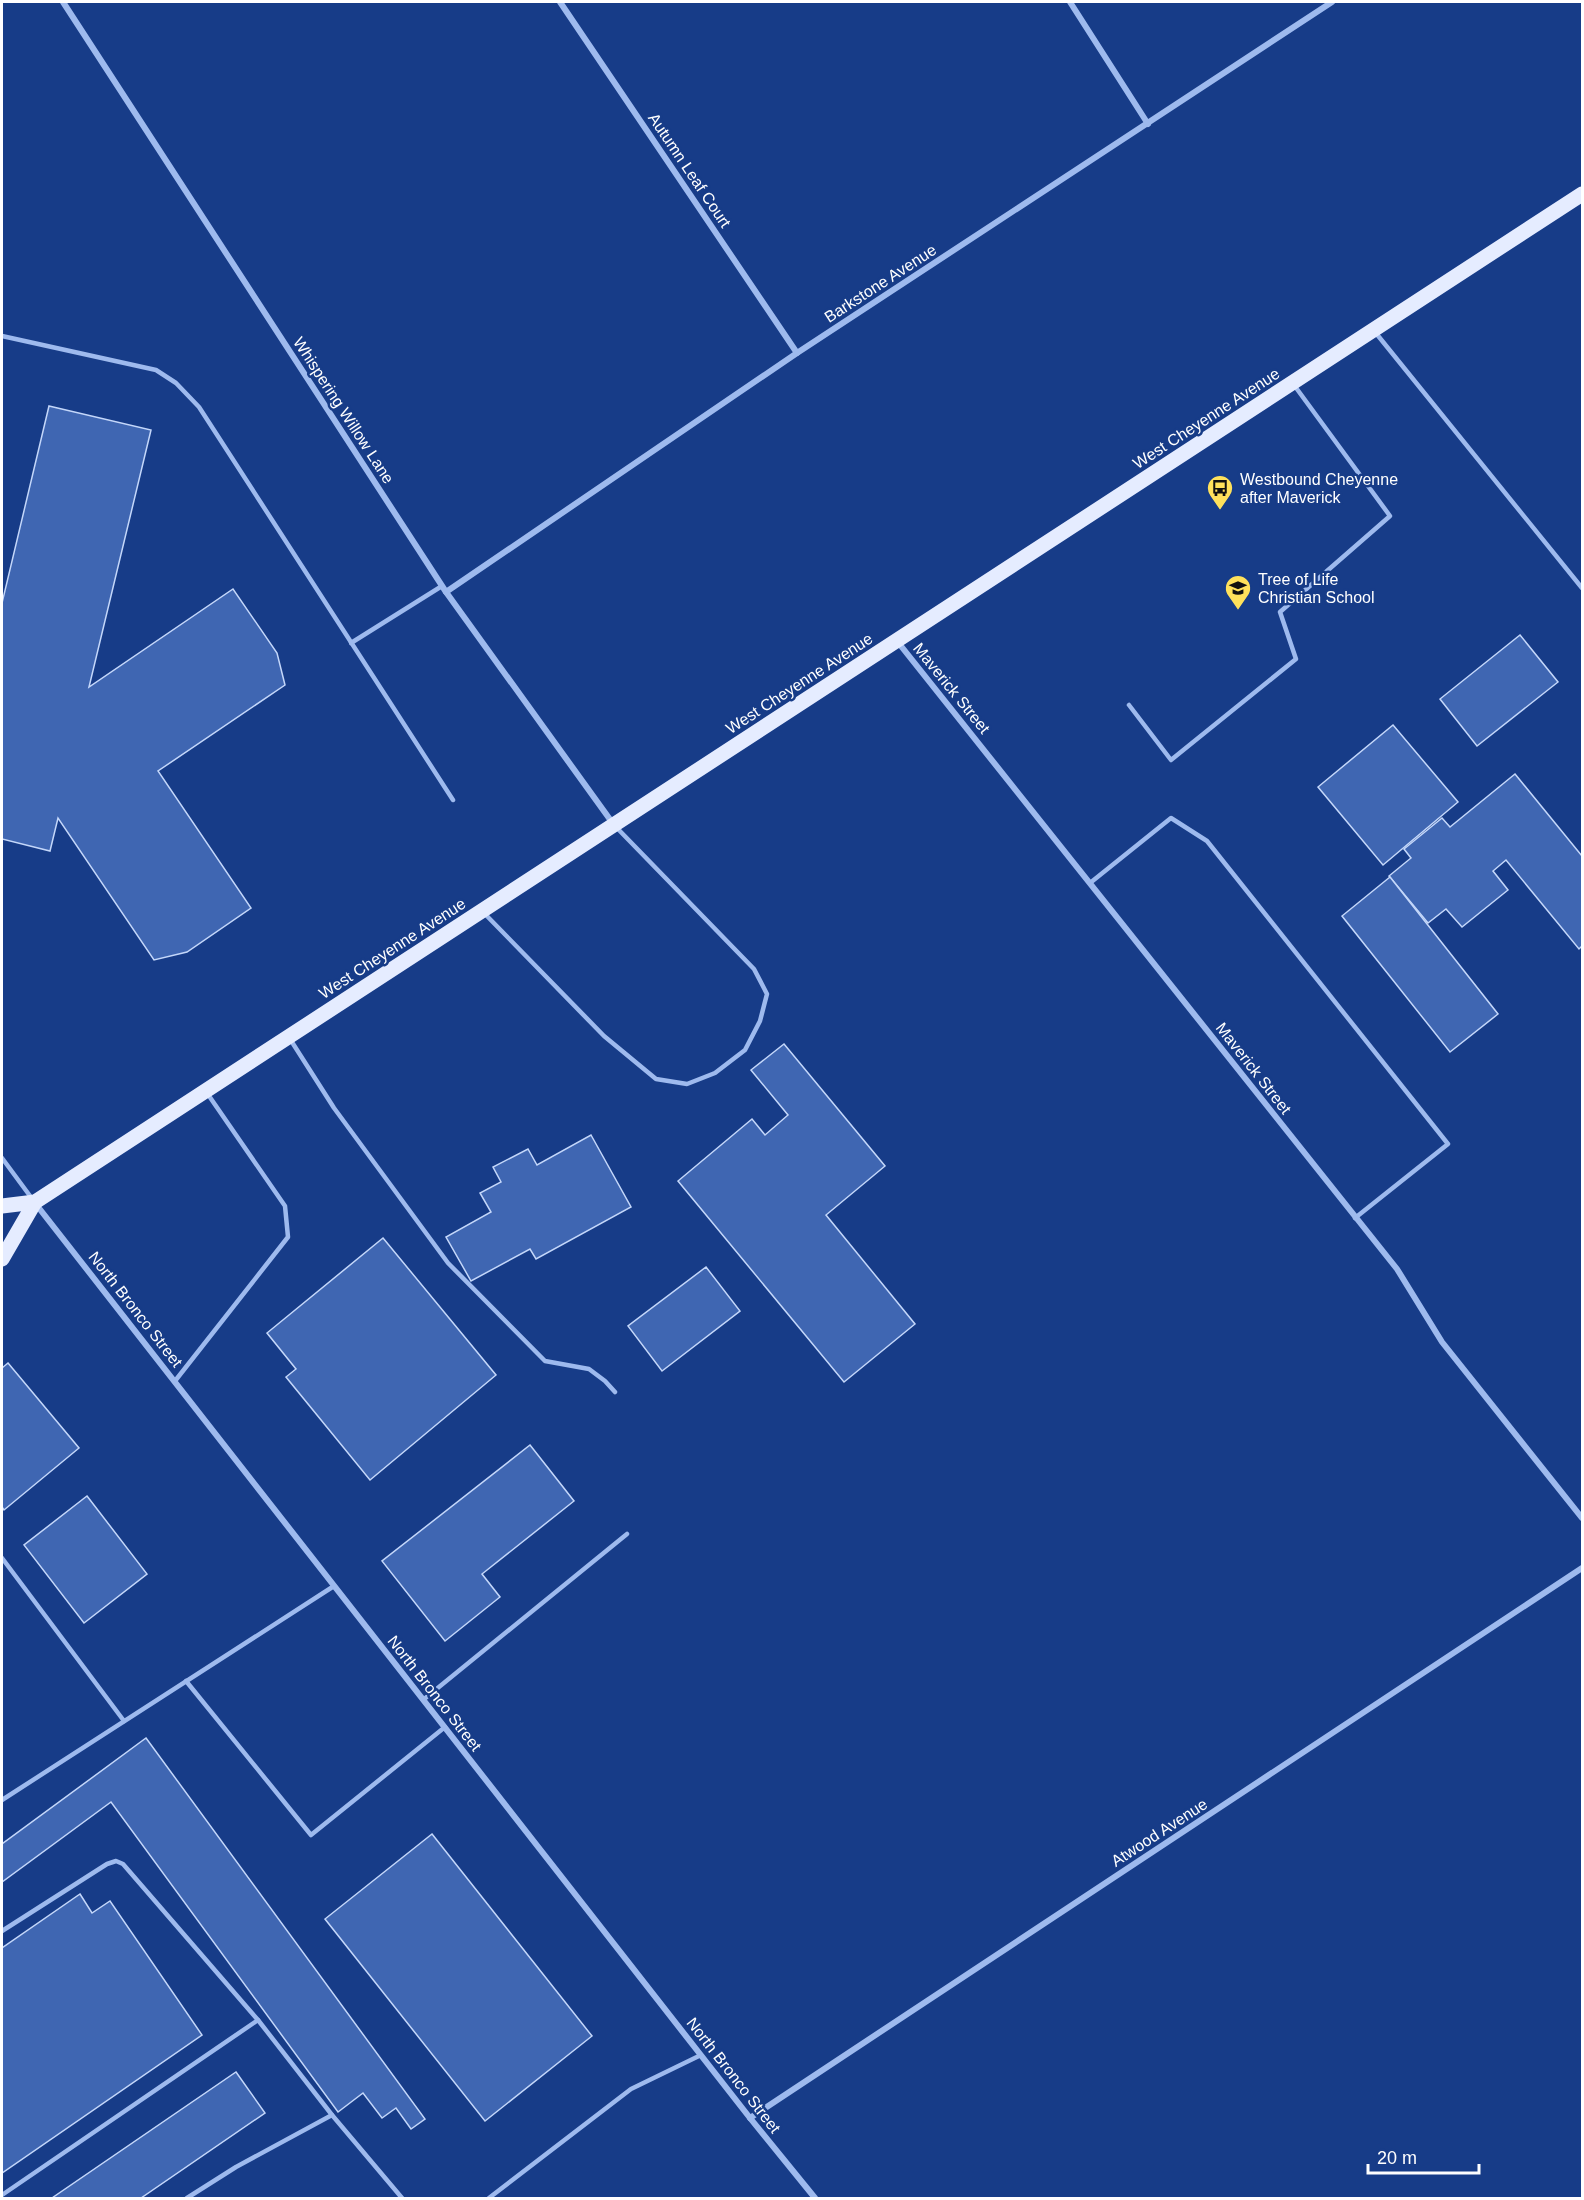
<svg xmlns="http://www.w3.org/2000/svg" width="1584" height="2200" font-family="Helvetica,sans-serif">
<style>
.building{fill:#3f66b2;stroke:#c4d7fa;stroke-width:1.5}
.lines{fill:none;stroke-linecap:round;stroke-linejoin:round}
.lane{stroke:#9ebaee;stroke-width:4.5}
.street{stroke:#9ebaee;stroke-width:6}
.primary{stroke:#e5ecff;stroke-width:15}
.labels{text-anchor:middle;stroke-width:5;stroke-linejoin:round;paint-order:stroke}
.street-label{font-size:16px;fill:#fff;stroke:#173c88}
.poi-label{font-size:16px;fill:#fff;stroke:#173c88;text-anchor:start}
</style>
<rect width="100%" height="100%" fill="#173c88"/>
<g class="building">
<polygon points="49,406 151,430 89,687 233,589 277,653 285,685 158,771 251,908 187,952 154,960 58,818 50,851 2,839 2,603"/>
<polygon points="1520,635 1558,682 1477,746 1440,699"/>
<polygon points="1393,725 1458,802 1383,865 1318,787"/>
<polygon points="1515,774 1582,856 1582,946 1579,949 1506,860 1493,871 1508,890 1462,927 1446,909 1428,923 1389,876 1411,858 1404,849 1442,818 1450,827"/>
<polygon points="1390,877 1498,1014 1450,1052 1342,916"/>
<polygon points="784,1044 885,1166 826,1215 915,1324 844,1382 678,1181 752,1119 765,1135 788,1115 751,1070"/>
<polygon points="591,1135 631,1207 536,1259 530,1249 471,1281 446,1237 491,1212 480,1193 501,1182 493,1167 528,1149 537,1165"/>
<polygon points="383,1238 496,1375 370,1480 286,1377 296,1369 267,1333"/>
<polygon points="706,1267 740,1311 662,1371 628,1326"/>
<polygon points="8,1363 79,1448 4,1510 2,1507 2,1368"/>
<polygon points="530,1445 574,1501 482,1574 500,1597 445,1641 382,1561"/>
<polygon points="87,1496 147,1574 84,1623 24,1545"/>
<polygon points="146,1738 425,2119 411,2129 396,2108 382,2118 363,2093 338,2112 111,1802 2,1882 2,1844"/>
<polygon points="432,1834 592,2036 485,2121 325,1919"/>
<polygon points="80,1894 92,1913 110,1901 202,2035 2,2173 2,1948"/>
<polygon points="236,2072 265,2113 141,2198 52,2198"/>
</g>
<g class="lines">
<g class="lane">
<polyline points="1375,332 1582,588"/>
<polyline points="2,336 156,370 176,383 199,407 453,800"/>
<polyline points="351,643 442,586"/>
<polyline points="1129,705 1171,760 1296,659 1280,612 1390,516 1294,385"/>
<polyline points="1090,883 1171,818 1207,841 1448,1144 1355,1218"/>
<polyline points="484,913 604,1036 656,1079 687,1084 715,1073 745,1050 760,1021 767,994 754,969 616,827"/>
<polyline points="290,1039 334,1108 448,1263 545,1361 589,1369 605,1381 615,1392"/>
<polyline points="2,1158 33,1200"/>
<polyline points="175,1381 288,1237 285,1206 207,1093"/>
<polyline points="2,1558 124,1721"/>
<polyline points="186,1681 311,1835 445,1727"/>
<polyline points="423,1700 627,1534"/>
<polyline points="2,1800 334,1586"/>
<polyline points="2,1931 107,1864 116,1861 123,1864 258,2020 332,2115 402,2198"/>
<polyline points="2,2195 258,2020"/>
<polyline points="187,2198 236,2167 332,2115"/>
<polyline points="489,2198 631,2089 701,2055"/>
</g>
<g class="street">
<polyline points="63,2 446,592 614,825"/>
<polyline points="560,2 797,353"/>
<polyline points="1070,2 1148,124"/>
<polyline points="446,592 797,353 1332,2"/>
<polyline points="897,641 1397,1269 1442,1342 1582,1518"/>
<polyline points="35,1203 750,2118 815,2198"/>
<polyline points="750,2118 1582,1568"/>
</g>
<g class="primary">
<polyline points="2,1206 35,1202 1582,194"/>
<polyline points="2,1259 35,1202"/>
</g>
</g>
<defs>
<g id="bus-pin" transform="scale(1.35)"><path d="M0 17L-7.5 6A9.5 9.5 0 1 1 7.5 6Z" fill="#ffe15b" stroke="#173c88"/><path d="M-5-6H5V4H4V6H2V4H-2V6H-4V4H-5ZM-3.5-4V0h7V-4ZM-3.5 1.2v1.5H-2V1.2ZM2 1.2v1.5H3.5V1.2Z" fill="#111"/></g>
<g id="school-pin" transform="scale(1.35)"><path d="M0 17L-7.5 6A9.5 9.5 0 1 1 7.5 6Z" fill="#ffe15b" stroke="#173c88"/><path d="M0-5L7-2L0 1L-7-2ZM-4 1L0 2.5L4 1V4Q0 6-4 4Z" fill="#111"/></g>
</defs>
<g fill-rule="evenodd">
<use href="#bus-pin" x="1220" y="488"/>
<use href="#school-pin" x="1238" y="588"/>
</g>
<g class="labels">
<g class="street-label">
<text transform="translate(690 170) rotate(56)" y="6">Autumn Leaf Court</text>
<text transform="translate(880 283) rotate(-33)" y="6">Barkstone Avenue</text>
<text transform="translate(344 410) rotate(57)" y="6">Whispering Willow Lane</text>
<text transform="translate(1206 418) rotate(-33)" y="6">West Cheyenne Avenue</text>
<text transform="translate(799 683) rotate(-33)" y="6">West Cheyenne Avenue</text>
<text transform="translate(952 688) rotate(51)" y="6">Maverick Street</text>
<text transform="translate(392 948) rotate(-33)" y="6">West Cheyenne Avenue</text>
<text transform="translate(1254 1068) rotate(52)" y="6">Maverick Street</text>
<text transform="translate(136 1309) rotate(52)" y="6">North Bronco Street</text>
<text transform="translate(435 1693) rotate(52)" y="6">North Bronco Street</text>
<text transform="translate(1159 1832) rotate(-33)" y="6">Atwood Avenue</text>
<text transform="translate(734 2075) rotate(52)" y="6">North Bronco Street</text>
</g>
<g class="poi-label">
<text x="1240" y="485">Westbound Cheyenne<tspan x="1240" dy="18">after Maverick</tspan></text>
<text x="1258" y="585">Tree of Life<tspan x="1258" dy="18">Christian School</tspan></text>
</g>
</g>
<rect width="1584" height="2200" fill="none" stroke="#ffffff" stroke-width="6"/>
<path d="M1368 2164v9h111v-9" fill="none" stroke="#ffffff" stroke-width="3"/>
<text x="1377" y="2164" font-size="18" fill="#ffffff" stroke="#173c88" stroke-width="4.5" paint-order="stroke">20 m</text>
</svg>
